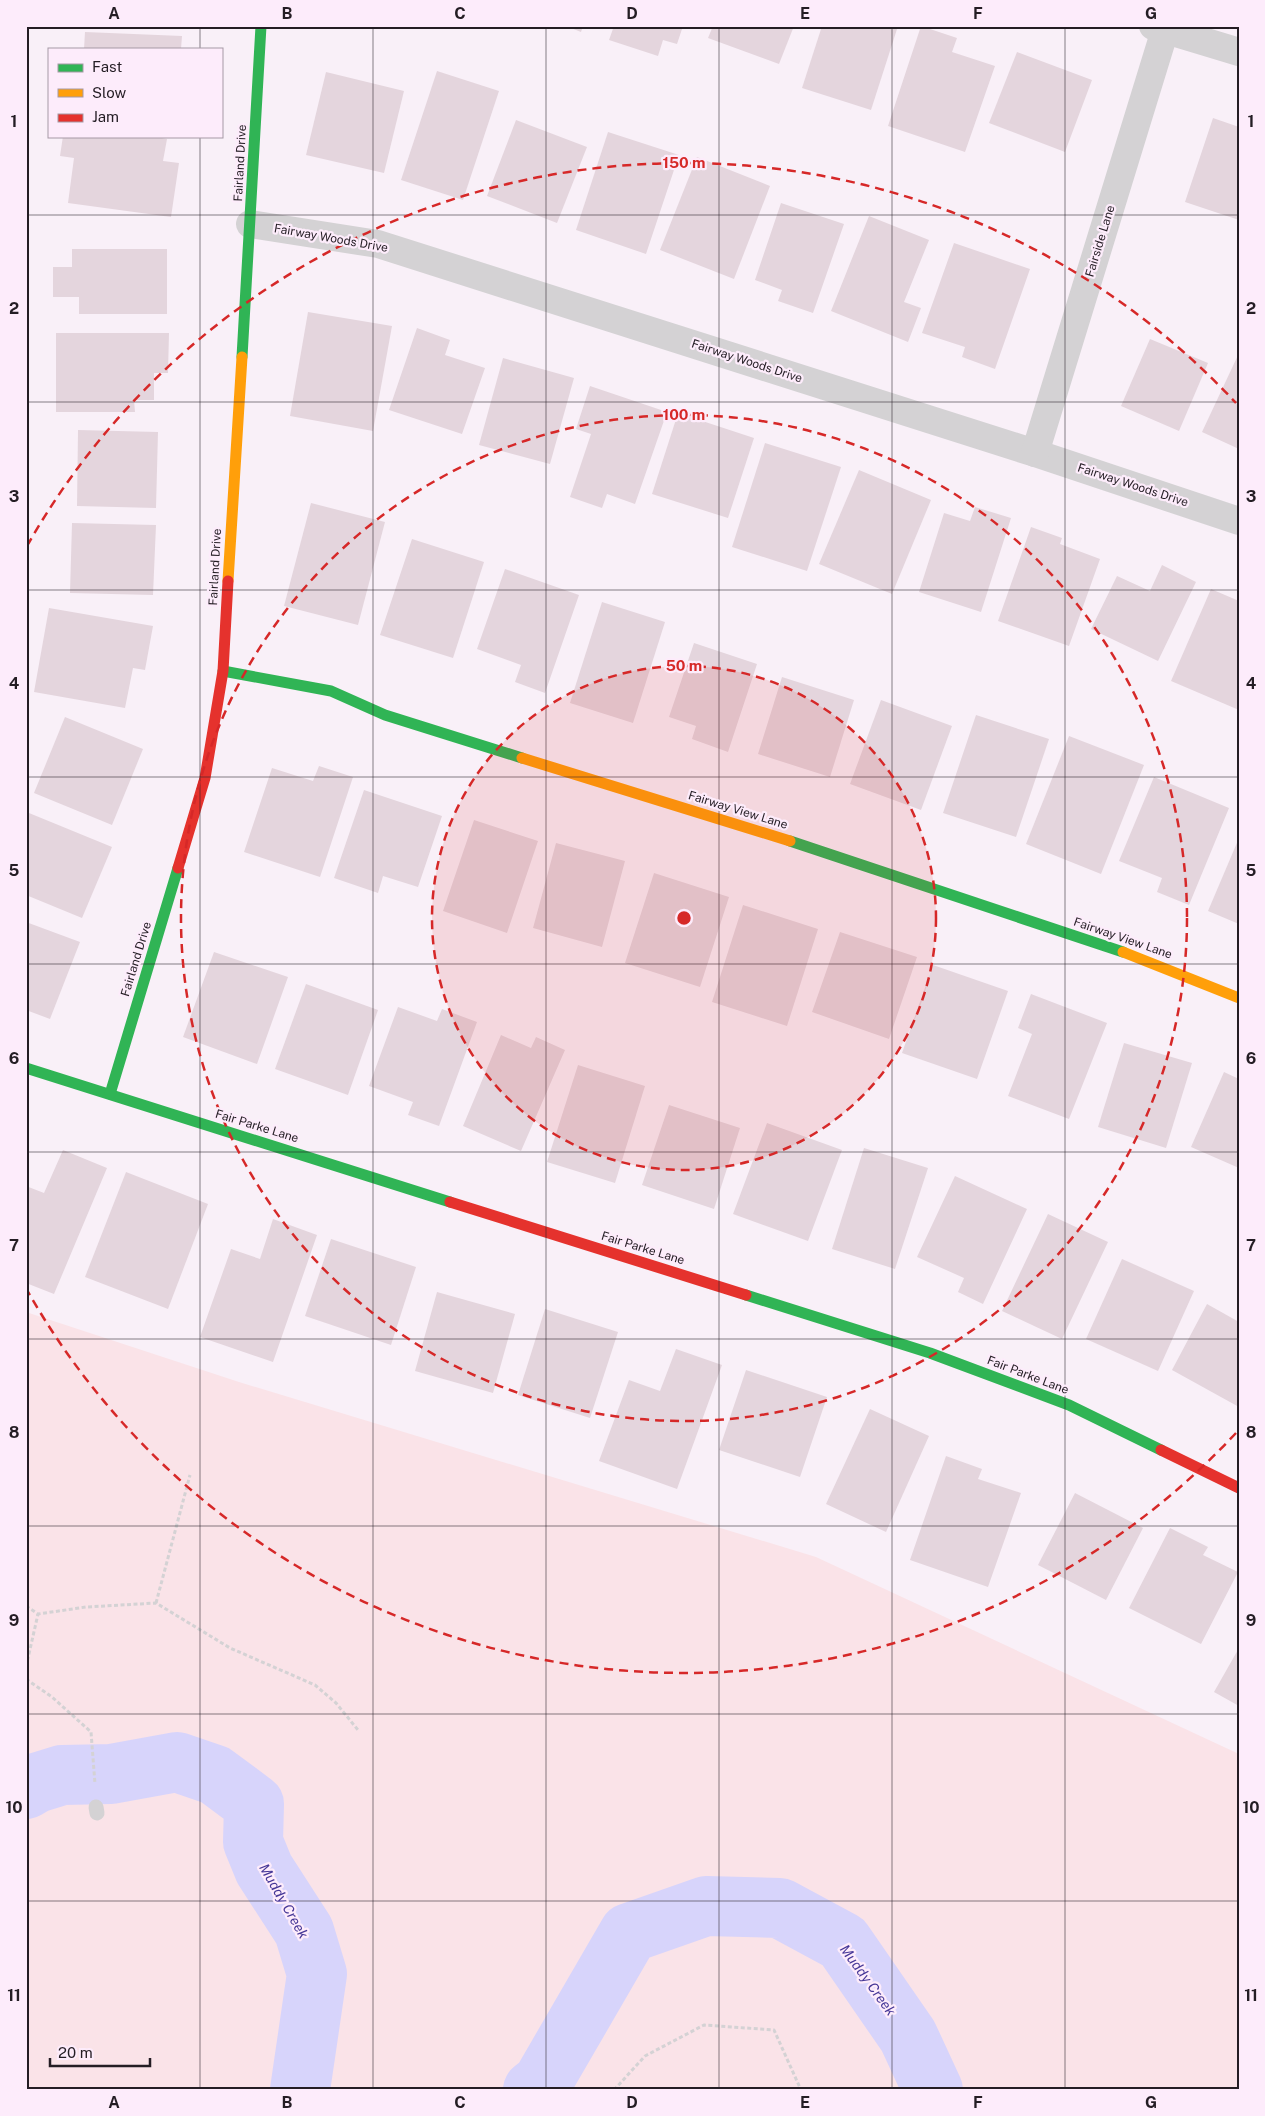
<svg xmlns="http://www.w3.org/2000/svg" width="1265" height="2116" font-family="'Public Sans',sans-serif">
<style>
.green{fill:#fae3e8}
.water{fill:#d7d4fb}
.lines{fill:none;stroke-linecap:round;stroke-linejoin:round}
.river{stroke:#d7d4fb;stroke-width:60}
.building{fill:#e4d5dd}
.path{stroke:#d4d2d4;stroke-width:3;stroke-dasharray:4 2.5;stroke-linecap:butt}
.lane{stroke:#d4d2d4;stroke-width:15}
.street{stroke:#d4d2d4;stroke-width:28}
.fast{stroke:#30b455;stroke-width:11}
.slow{stroke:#ff9f0a;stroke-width:11}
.jam{stroke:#e5322d;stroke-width:11}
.grid{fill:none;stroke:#241d24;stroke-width:1;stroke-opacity:0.55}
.ring{fill:none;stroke:#d62828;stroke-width:2.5;stroke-dasharray:9 6}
.labels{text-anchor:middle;stroke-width:4.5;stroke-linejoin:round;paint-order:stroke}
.street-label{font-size:12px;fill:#241d24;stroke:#fdecfb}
.water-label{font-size:14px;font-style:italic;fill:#463797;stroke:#fdecfb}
.centre{fill:#d62828;stroke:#fdecfb;stroke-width:2.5}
.ring-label{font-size:15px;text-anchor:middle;font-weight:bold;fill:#d62828;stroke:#fdecfb;stroke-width:4.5;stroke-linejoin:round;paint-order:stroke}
.neatline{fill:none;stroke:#241d24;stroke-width:2}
.grid-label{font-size:16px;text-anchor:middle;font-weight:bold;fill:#241d24}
</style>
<rect width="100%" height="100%" fill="#f9f0f8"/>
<polygon class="green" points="26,1312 239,1382 816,1557 1239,1754 1239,2090 26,2090"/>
<polygon class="water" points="107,1755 114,1791 46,1796 26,1806 26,1772 49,1760"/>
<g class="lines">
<g class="river">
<polyline points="26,1789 36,1783 62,1775 111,1774 177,1762 215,1775 254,1804 253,1842 264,1869 304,1931 317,1974 300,2090"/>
<polyline points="533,2090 542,2083 629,1933 706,1906 780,1908 843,1942 908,2036 933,2090"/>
</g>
</g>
<g class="building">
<polygon points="566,26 583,26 581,32"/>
<polygon points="614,26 683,26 677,44 663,40 658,56 609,40"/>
<polygon points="713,26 794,26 779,64 708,38"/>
<polygon points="822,26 898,26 871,110 802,88"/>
<polygon points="921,26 957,38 952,52 995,66 965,152 888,126"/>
<polygon points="85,32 182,36 181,49 84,49"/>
<polygon points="1017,52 1092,80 1065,152 989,123"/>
<polygon points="437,71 499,91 463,200 401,180"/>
<polygon points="326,72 404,91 384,173 306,155"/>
<polygon points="1213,118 1239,127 1239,220 1185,202"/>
<polygon points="516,120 587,147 557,223 487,196"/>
<polygon points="608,132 679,155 646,254 576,230"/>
<polygon points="63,136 151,136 167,139 163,161 179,163 171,217 68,203 74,158 60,156"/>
<polygon points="697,157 770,186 734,279 660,250"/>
<polygon points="781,203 844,224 813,313 778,301 782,290 755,280"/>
<polygon points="869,216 929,240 904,302 921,308 908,342 831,311"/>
<polygon points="954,243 1030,269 995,369 962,357 965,347 922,333"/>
<polygon points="72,249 167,249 167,314 79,314 79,297 53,297 53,267 72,267"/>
<polygon points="308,312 392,326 373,431 290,416"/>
<polygon points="417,328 450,340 445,355 485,368 462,434 389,410"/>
<polygon points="56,333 169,333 168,373 154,373 154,400 134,400 135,412 56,412"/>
<polygon points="1150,339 1208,363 1179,431 1121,406"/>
<polygon points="1239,353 1239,449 1202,432"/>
<polygon points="503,358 574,378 550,464 479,445"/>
<polygon points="590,386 667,412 635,504 607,494 602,508 570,497 591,434 576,429"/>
<polygon points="678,413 754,438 728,518 652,494"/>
<polygon points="78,430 158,432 156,508 77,506"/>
<polygon points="765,443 841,467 807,571 732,547"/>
<polygon points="859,470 931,500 892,594 819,564"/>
<polygon points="311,503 385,522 358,625 284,606"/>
<polygon points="975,507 1011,518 981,612 919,592 944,513 970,521"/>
<polygon points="72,523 156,525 153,595 70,593"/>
<polygon points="1031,527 1062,538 1060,544 1100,559 1069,646 998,621"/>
<polygon points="412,539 484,562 453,658 380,635"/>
<polygon points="1162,565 1196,582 1158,661 1091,629 1117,576 1150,591"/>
<polygon points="505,569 579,595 545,693 515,682 521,665 477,649"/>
<polygon points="1211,589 1239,601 1239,710 1171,681"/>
<polygon points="602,602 665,622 633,723 570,703"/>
<polygon points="49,608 153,626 145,670 133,668 125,708 34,692"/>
<polygon points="694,643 757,664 728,752 692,739 696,726 669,717"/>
<polygon points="782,677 854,700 830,777 758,754"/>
<polygon points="881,700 952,726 921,810 850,784"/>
<polygon points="976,715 1049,739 1016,837 943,813"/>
<polygon points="65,717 143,749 112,825 34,793"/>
<polygon points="1069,736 1144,765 1101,874 1026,844"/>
<polygon points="319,766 353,777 320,877 244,852 272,768 313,781"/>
<polygon points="1154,777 1229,808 1189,905 1157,892 1162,878 1119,861"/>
<polygon points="364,790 442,816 418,887 383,876 378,893 334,878"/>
<polygon points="29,813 112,847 82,918 26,895 26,819"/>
<polygon points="474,820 538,841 507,933 443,911"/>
<polygon points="1239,838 1239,924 1208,911"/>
<polygon points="556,843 625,861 602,947 533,928"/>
<polygon points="654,873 729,897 700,987 625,963"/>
<polygon points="743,905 818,929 787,1026 712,1002"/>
<polygon points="26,922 80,942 50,1019 26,1010"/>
<polygon points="840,932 917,957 889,1039 812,1012"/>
<polygon points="214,952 288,977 257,1064 183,1037"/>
<polygon points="933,965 1008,991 977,1079 902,1053"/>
<polygon points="306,984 378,1010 348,1095 275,1069"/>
<polygon points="1031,994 1107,1023 1069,1119 1008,1096 1032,1034 1018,1028"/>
<polygon points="398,1007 437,1021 442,1009 477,1022 439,1126 408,1115 413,1102 369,1086"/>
<polygon points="501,1035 531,1048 536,1037 565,1050 521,1151 463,1126"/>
<polygon points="1124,1043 1192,1063 1166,1148 1098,1127"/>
<polygon points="578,1065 645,1086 615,1183 547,1162"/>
<polygon points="1224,1072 1239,1079 1239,1168 1191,1147"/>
<polygon points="669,1105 740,1128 714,1209 642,1185"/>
<polygon points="767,1123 842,1150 808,1241 733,1214"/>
<polygon points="864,1148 928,1168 895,1269 832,1249"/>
<polygon points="63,1150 107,1168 54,1294 26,1283 26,1186 44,1193"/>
<polygon points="126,1172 208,1204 168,1309 85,1277"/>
<polygon points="955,1176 1027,1209 983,1304 958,1292 964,1278 917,1257"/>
<polygon points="1048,1214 1108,1242 1062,1339 1002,1311"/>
<polygon points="273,1219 317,1235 273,1362 200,1337 231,1249 260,1259"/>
<polygon points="331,1239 416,1267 391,1345 305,1316"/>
<polygon points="1122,1259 1194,1291 1158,1371 1086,1339"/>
<polygon points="437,1292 515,1314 493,1393 415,1371"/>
<polygon points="1207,1304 1239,1322 1239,1407 1172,1370"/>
<polygon points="545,1309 618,1332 590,1418 518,1395"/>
<polygon points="676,1349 722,1365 677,1489 599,1461 629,1380 660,1391"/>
<polygon points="746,1370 827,1397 800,1477 719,1450"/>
<polygon points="870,1409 929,1436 886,1532 826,1504"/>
<polygon points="946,1456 982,1469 978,1479 1021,1493 988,1587 910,1560"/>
<polygon points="1075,1493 1143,1528 1106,1600 1038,1565"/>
<polygon points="1170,1528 1208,1547 1203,1555 1238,1572 1201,1644 1129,1608"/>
<polygon points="1239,1648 1239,1706 1214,1692"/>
</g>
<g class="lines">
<g class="path">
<polyline points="156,1603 190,1475"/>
<polyline points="26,1606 38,1614 86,1607 156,1603 230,1648 315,1685 336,1703 358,1730"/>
<polyline points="26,1667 38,1614"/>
<polyline points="26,1679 52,1697 91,1732 95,1784"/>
<polyline points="614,2090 645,2056 704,2025 774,2030 801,2090"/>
</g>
<polyline class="lane" points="96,1807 97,1813"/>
<g class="street">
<polyline points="1153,26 1239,52"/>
<polyline points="250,224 378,244 1035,453 1239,521"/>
<polyline points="1035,453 1165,30"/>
</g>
<g class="fast">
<polyline points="242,357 261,26"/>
<polyline points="223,671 331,691 385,715 522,758"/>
<polyline points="790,841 1123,952"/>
<polyline points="26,1068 450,1202"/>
<polyline points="110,1094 178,868"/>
<polyline points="746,1295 930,1353 1069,1405 1161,1450"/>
</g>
<g class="slow">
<polyline points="228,581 242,357"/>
<polyline points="522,758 790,841"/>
<polyline points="1123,952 1239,998"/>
</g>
<g class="jam">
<polyline points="178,868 205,778 223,671 228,581"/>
<polyline points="450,1202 746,1295"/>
<polyline points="1161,1450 1239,1488"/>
</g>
</g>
<path class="grid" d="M200,26v23M373,26v2064M546,26v2064M719,26v2064M892,26v2064M1065,26v2064M200,136v1954M26,215h1213M26,402h1213M26,590h1213M26,777h1213M26,964h1213M26,1152h1213M26,1339h1213M26,1526h1213M26,1714h1213M26,1901h1213"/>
<circle cx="684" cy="918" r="252" fill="#d62828" fill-opacity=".12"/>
<g class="ring">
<circle cx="684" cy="918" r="252"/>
<circle cx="684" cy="918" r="503"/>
<path d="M1236 1433A755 755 0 0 1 27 1290M27 546A755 755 0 0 1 1236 403"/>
</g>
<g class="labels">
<g class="street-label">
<text transform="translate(240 163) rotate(-87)" y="4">Fairland Drive</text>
<text transform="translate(331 238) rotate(10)" y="4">Fairway Woods Drive</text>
<text transform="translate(1100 241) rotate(-73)" y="4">Fairside Lane</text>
<text transform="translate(747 361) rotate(18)" y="4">Fairway Woods Drive</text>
<text transform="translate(1133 485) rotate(18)" y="4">Fairway Woods Drive</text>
<text transform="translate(215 567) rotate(-87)" y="4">Fairland Drive</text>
<text transform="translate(738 810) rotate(17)" y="4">Fairway View Lane</text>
<text transform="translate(1123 938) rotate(19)" y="4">Fairway View Lane</text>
<text transform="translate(136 959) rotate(-73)" y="4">Fairland Drive</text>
<text transform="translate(257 1126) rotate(17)" y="4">Fair Parke Lane</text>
<text transform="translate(643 1248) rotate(17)" y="4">Fair Parke Lane</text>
<text transform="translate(1028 1375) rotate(21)" y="4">Fair Parke Lane</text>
</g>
<g class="water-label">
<text transform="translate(284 1901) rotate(60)" y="5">Muddy Creek</text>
<text transform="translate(868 1980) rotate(54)" y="5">Muddy Creek</text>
</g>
</g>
<circle cx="684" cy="918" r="8" class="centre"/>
<g class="ring-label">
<text x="684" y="168">150 m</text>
<text x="684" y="420">100 m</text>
<text x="684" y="671">50 m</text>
</g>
<rect width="1265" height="2116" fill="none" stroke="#fdecfb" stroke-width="55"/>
<rect x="48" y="48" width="175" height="90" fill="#fdecfb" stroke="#a699a5"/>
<rect x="58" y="64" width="25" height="8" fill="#30b455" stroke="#a699a5"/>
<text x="92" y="72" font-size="15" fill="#241d24">Fast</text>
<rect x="58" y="89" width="25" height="8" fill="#ff9f0a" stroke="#a699a5"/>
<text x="92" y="98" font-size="15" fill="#241d24">Slow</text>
<rect x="58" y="114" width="25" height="8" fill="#e5322d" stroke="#a699a5"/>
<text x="92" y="122" font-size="15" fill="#241d24">Jam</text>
<path d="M50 2058v8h100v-8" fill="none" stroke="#241d24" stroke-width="2.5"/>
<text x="58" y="2058" font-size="15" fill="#241d24" stroke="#fdecfb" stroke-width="4" paint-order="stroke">20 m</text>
<rect x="28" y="28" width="1210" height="2060" class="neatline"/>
<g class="grid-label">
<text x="114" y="19">A</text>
<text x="287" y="19">B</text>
<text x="460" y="19">C</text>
<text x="632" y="19">D</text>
<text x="805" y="19">E</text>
<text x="978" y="19">F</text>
<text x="1151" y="19">G</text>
<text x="14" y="127">1</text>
<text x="1251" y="127">1</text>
<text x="14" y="314">2</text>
<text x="1251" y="314">2</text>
<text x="14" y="502">3</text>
<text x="1251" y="502">3</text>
<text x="14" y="689">4</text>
<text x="1251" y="689">4</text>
<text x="14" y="876">5</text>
<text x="1251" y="876">5</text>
<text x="14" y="1064">6</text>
<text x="1251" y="1064">6</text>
<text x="14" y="1251">7</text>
<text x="1251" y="1251">7</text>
<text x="14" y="1438">8</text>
<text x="1251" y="1438">8</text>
<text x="14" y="1626">9</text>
<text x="1251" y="1626">9</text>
<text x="14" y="1813">10</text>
<text x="1251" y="1813">10</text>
<text x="14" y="2001">11</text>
<text x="1251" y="2001">11</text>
<text x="114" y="2108">A</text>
<text x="287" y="2108">B</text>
<text x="460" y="2108">C</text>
<text x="632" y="2108">D</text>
<text x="805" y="2108">E</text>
<text x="978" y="2108">F</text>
<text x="1151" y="2108">G</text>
</g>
</svg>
